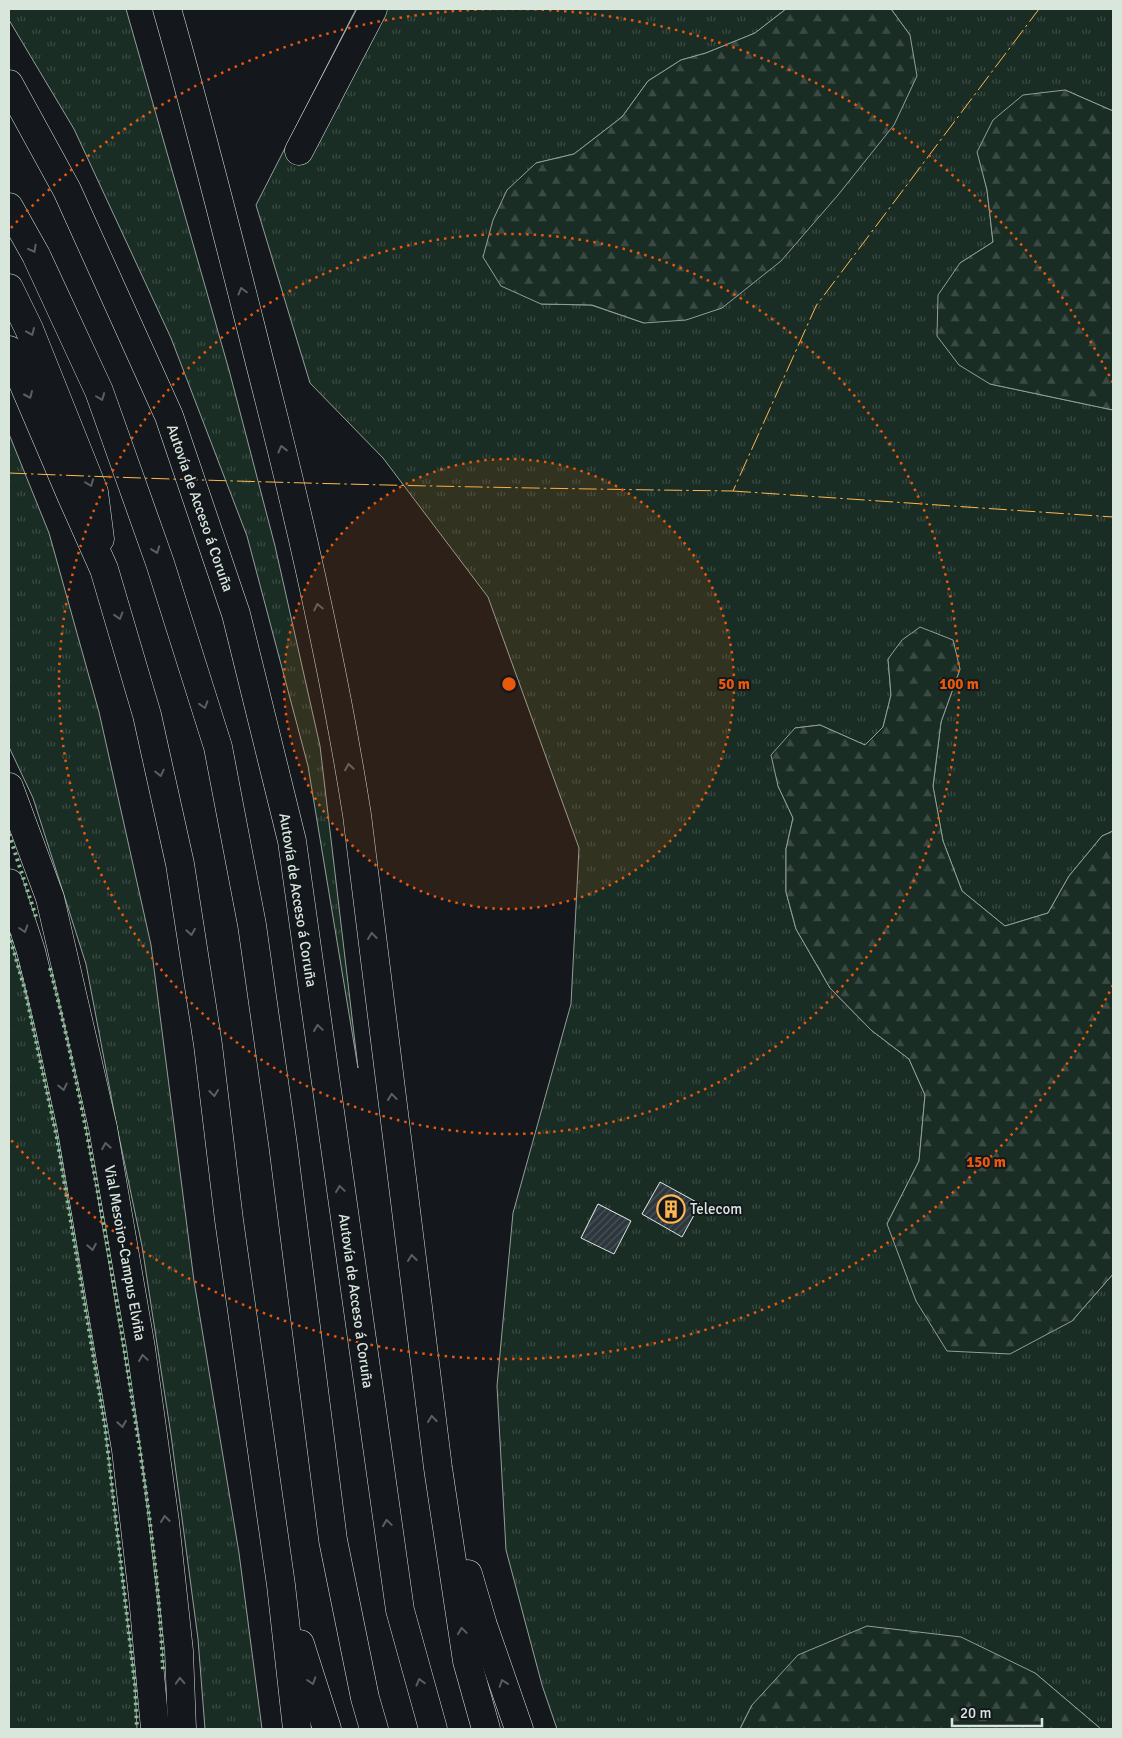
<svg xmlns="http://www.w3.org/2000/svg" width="1122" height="1738" font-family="Signika,sans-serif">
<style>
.grass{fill:url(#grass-tufts);stroke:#939e99;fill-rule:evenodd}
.forest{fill:url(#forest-firs);stroke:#939e99}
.building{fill:url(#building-hatch);stroke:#d8e6dc}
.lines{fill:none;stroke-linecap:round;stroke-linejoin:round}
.street-casing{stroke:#d8e6dc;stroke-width:29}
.primary-casing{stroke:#d8e6dc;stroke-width:29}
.highway-casing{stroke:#d8e6dc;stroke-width:29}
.street{stroke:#14181c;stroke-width:28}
.primary{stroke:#14181c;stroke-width:28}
.highway{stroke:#14181c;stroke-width:28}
.hedge{stroke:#8ac095;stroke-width:4;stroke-dasharray:2.5 4;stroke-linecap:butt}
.power{stroke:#ffb74d;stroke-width:1;stroke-dasharray:18 4 2.5 4;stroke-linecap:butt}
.oneway{stroke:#59605f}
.ring{fill:none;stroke:#e8590c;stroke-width:2.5;stroke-dasharray:2.5 5}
.labels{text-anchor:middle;stroke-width:4;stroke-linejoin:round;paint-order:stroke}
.street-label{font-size:15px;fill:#d8e6dc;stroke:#14181c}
.poi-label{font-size:15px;fill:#d8e6dc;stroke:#14181c;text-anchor:start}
.centre{fill:#e8590c;stroke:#14181c;stroke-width:2.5}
.ring-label{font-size:15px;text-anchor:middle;font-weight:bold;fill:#e8590c;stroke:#14181c;stroke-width:4;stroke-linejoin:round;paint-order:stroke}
</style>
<defs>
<pattern id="grass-tufts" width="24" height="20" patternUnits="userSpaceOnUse" patternTransform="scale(1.25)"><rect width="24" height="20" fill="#1a2d24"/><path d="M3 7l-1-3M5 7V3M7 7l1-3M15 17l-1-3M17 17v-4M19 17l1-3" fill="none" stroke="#3b4b43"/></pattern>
<pattern id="forest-firs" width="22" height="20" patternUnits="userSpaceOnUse" patternTransform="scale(1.25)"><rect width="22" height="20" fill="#1a2d24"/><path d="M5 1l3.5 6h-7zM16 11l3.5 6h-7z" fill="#3b4b43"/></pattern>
<pattern id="building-hatch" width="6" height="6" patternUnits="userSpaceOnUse" patternTransform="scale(1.25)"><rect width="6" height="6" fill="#2c363c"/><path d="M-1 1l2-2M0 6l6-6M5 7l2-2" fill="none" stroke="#4a5358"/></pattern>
</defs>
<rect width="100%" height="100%" fill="#14181c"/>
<g class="grass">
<polygon points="9,9 126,9 229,370 275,546 320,746 358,1068 308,766 247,536 171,338 74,129 9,20"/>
<path d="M356,9h430l-31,24 -49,20 -25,7 -33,21 -26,36 -48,37 -38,9 5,141 50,1 53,18 266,-288 -19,-26h222v102l-48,-21 -87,62 9,38 6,52 -33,21 30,121 123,26v421l-11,5 -33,40 -21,37 -43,13 -43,-35 -19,-50 -10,-54 8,-65 19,-53 -72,-10 3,36 -8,32 -18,18 -45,-20 -25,3 -17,58 15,32 -7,31v43l10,37 34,59 41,42 38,29 16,36 -6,66 -32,63 185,97 41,-47v455h-12l-66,-56 -283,32 -12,24h-183l-15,-44 -36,-135 -9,-164 16,-173 58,-209 8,-156 -91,-251 -105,-139 -73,-75 -54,-178zM660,1183l40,21 -18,32 -40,-22zM598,1204l33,17 -50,17z"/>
<polygon points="9,434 49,533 99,712 151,945 194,1281 239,1553 262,1729 205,1729 198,1639 171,1435 142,1246 117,1127 86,964 33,798 9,747"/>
<polygon points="9,934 25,990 57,1138 85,1303 105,1426 135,1685 137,1729 9,1729"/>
</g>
<g class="forest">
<polygon points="786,9 891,9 910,35 917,76 894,125 838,195 781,261 722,308 686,320 644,323 592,305 541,304 501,286 483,257 493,220 507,190 536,163 574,154 622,117 648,81 681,60 706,53 755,33"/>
<polygon points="1065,90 1113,111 1113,410 990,384 959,365 937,336 938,295 960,263 993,242 987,190 977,152 993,120 1023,95"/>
<polygon points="920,627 953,640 960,669 941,722 933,786 943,841 962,891 1005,926 1048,913 1069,876 1102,836 1113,831 1113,1274 1072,1321 1010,1354 947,1351 916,1301 887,1224 919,1161 925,1095 909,1059 871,1030 830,988 796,929 786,892 786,849 793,818 778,786 771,755 795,728 820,725 865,745 883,727 891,695 888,659 902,640"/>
<polygon points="867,1626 961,1637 1035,1673 1101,1729 740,1729 752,1705 798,1655"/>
</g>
<g class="building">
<polygon points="660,1182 700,1204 682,1237 642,1214"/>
<polygon points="598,1204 631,1221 614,1254 581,1238"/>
</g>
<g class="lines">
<g class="street-casing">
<polyline id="street" points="299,151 373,9"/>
</g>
<g class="primary-casing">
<g id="primary">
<polyline points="9,787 50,898 103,1128 141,1348 165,1522 179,1651 182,1729"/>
<polyline points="9,883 31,951 50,1029 71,1125 126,1450 143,1597 155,1729"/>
</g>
</g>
<g class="highway-casing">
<g id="highway">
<path d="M167,9c37,129 69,260 102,390 35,138 66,276 88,416l81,653 29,193 19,68"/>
<polyline points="9,84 67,190 169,416 236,614 292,841 400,1610 433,1729"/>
<polyline points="9,207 36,255 99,391 160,563 218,747 252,925 283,1145 333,1540 365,1698 374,1729"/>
<polyline points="9,288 29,329 94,492 100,539"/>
<polyline points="9,350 71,495 104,569 147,715 180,864 208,1045 229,1220 281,1585 297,1729"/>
<polyline points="468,1574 483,1625 519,1729"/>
<polyline points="300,1644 327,1729"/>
</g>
</g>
<use href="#street" class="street"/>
<use href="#primary" class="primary"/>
<use href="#highway" class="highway"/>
<g class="hedge">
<polyline points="9,834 37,920"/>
<polyline points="9,934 25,990 57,1138 105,1426 135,1685 137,1729"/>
<path d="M50,968c33,129 55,261 76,392 16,103 33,207 37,311"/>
</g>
<g class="power">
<path d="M9,473c241,10 482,15 724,18l83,-185 223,-297"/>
<polyline points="733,491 1113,517"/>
</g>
</g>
<defs><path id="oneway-chevron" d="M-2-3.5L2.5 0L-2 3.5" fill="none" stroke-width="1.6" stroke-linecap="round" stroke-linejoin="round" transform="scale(1.25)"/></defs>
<g class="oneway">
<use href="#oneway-chevron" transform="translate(33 249) rotate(61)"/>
<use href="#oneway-chevron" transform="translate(242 291) rotate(-105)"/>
<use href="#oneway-chevron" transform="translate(31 332) rotate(67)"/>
<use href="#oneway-chevron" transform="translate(29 395) rotate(66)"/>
<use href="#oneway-chevron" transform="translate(101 397) rotate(69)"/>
<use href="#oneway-chevron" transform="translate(282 449) rotate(-104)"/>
<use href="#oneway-chevron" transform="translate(90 483) rotate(69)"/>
<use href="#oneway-chevron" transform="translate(156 550) rotate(70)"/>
<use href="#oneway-chevron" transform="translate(318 607) rotate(-102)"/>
<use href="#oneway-chevron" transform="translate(119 616) rotate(73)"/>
<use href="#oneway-chevron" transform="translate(204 705) rotate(73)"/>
<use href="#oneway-chevron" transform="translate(349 767) rotate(-99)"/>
<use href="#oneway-chevron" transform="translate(160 773) rotate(78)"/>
<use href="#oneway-chevron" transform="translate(24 929) rotate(72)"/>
<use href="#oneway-chevron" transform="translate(191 932) rotate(81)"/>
<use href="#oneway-chevron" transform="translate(372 936) rotate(-97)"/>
<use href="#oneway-chevron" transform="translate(318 1028) rotate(-98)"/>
<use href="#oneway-chevron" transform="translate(63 1087) rotate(78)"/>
<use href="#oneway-chevron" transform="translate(214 1093) rotate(83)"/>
<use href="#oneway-chevron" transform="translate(392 1097) rotate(-97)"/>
<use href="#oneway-chevron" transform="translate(106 1146) rotate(-100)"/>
<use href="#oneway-chevron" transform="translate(340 1189) rotate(-98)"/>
<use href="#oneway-chevron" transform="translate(92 1247) rotate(80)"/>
<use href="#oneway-chevron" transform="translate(412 1258) rotate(-97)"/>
<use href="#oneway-chevron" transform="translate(143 1358) rotate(-98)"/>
<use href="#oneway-chevron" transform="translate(432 1419) rotate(-97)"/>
<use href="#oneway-chevron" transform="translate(122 1424) rotate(81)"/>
<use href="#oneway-chevron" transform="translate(165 1519) rotate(-97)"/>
<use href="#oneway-chevron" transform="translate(387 1523) rotate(-98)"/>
<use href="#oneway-chevron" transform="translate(462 1631) rotate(-98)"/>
<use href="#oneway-chevron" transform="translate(180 1681) rotate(-93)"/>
<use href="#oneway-chevron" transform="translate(312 1681) rotate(72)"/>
<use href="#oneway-chevron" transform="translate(420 1682) rotate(-105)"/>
<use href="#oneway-chevron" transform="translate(503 1683) rotate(-109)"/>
</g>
<circle cx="509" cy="684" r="225" fill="#e8590c" fill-opacity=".12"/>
<g class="ring">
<circle cx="509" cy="684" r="225"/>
<circle cx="509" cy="684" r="450"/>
<path d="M1113 985A675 675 0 0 1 11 1140M11 228A675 675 0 0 1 1113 383"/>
</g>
<defs>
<g id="building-ring" transform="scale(1.4375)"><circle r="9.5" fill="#14181c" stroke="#ffb74d" stroke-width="1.5"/><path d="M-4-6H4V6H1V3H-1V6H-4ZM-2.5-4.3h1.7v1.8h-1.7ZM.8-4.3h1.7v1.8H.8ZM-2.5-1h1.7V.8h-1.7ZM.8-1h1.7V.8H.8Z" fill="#ffb74d"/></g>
</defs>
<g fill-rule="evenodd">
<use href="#building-ring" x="671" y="1209"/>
</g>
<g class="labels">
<g class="street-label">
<text transform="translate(200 508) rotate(71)" y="5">Autovía de Acceso á Coruña</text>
<text transform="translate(298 900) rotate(81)" y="5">Autovía de Acceso á Coruña</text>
<text transform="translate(125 1253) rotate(80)" y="5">Vial Mesoiro-Campus Elviña</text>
<text transform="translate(356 1301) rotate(82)" y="5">Autovía de Acceso á Coruña</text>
</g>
<g class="poi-label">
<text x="690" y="1214">Telecom</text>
</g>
</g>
<circle cx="509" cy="684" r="8" class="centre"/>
<g class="ring-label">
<text x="734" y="689">50 m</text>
<text x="959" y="689">100 m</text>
<text x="986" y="1167">150 m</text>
</g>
<rect width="1122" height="1738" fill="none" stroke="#d8e6dc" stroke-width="20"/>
<path d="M952 1718v8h90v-8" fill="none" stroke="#d8e6dc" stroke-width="2.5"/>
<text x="960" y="1718" font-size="15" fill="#d8e6dc" stroke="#14181c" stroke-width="4" paint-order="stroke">20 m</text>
</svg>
